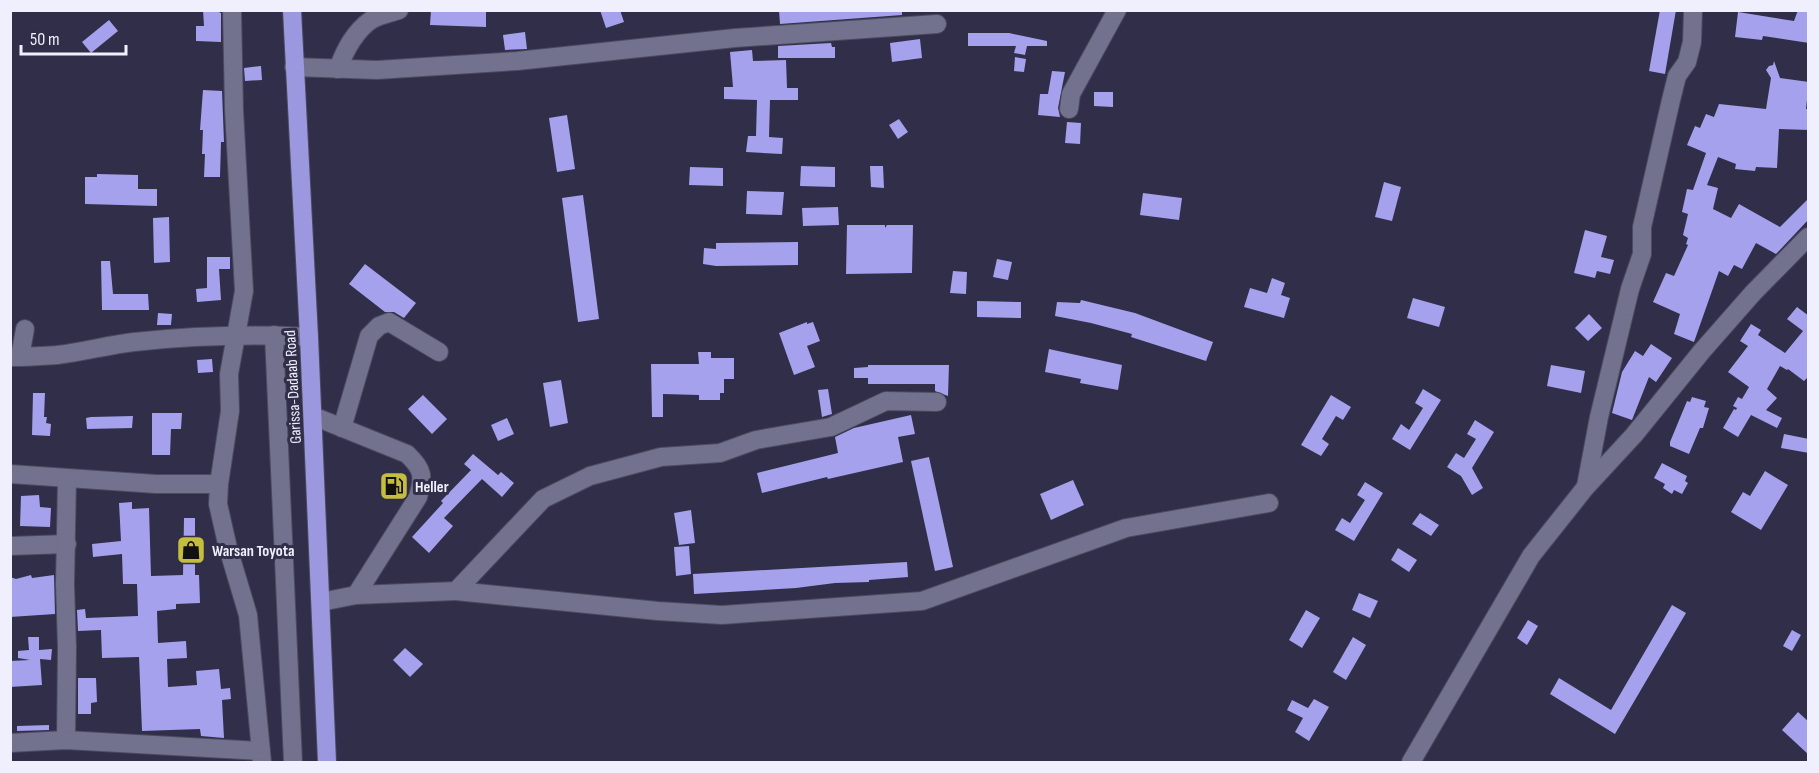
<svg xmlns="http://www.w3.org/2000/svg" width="1819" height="773" font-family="'Sofia Sans Condensed',sans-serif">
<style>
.building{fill:#a5a1ed}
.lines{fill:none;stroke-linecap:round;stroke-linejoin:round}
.minor-casing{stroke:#4c4a5f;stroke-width:20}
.highway-casing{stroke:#4c4a5f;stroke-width:20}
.minor{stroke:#72718e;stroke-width:18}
.highway{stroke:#9c98df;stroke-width:18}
.labels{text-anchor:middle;stroke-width:6;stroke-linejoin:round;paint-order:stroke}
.street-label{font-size:16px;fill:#efeffd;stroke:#302e48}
.poi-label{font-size:16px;font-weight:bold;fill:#efeffd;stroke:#302e48;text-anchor:start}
</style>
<rect width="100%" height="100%" fill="#302e48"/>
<g class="building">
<polygon points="203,10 214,10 221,13 221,42 196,41 196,26 204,26"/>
<polygon points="431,10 486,10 486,27 430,25"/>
<polygon points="600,10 620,10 624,22 606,28"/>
<polygon points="779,10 902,10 902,15 780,24"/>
<polygon points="1660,10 1676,10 1665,74 1649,71"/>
<polygon points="1798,10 1809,10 1809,43 1763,36 1762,40 1735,37 1738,12 1794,21"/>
<polygon points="109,20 118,31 91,53 82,42"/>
<polygon points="525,32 527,49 505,50 503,35"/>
<polygon points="968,33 1009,33 1047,41 1047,46 1027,46 1025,55 1014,53 1016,46 968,46"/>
<polygon points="920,39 922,58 892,62 890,43"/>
<polygon points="831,43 832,47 835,47 835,58 778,58 778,46"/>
<polygon points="752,50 753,61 786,60 787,88 798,88 798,100 770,100 769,137 783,138 782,154 746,152 748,136 756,136 757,100 724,99 724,87 733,87 730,52"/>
<polygon points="1015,57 1026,59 1024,72 1014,71"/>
<polygon points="1774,61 1780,78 1809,82 1806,109 1809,109 1809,130 1779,129 1777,168 1756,167 1755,171 1735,169 1736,164 1718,157 1707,185 1718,188 1713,209 1731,218 1739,204 1780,227 1809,198 1809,219 1776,254 1756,243 1742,269 1734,265 1728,276 1719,271 1694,342 1674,334 1680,314 1653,302 1666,273 1674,276 1688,245 1686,244 1688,238 1683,235 1688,214 1682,212 1687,189 1693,190 1706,153 1687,145 1695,126 1700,128 1706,114 1714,117 1719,104 1766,109 1771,78 1766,70 1769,66 1773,65"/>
<polygon points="261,66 262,80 245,81 244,68"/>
<polygon points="1052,71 1065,72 1058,108 1060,117 1038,115 1040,94 1048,94"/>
<polygon points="203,90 222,91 224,142 221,142 220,177 204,177 205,154 202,154 203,130 200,130"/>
<polygon points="1094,92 1113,92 1113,107 1094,106"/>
<polygon points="567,115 575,169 557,172 549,118"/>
<polygon points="899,119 908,132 898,139 889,125"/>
<polygon points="1067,122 1081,123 1080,144 1065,143"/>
<polygon points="801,166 835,167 835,187 800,186"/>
<polygon points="870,166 883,166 884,188 871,187"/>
<polygon points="690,167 723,168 723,186 689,185"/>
<polygon points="97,174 138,175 138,189 157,189 157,206 85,204 85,177 97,177"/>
<polygon points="1384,182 1401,187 1392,221 1375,217"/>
<polygon points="747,191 784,192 782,215 746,214"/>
<polygon points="1143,193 1182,198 1179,220 1140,215"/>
<polygon points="583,195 599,319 578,322 562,198"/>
<polygon points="838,207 839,225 803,226 802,208"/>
<polygon points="169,217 170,262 154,263 153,218"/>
<polygon points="847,225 885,225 885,228 887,225 913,225 912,273 846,274"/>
<polygon points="1585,230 1607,236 1601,257 1614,260 1610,274 1597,271 1595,278 1574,273"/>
<polygon points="798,242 798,265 716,266 703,264 704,248 716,249 716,243"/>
<polygon points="207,257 230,257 230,269 219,269 221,300 197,302 196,289 207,288"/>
<polygon points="997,259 1012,262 1008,280 993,277"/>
<polygon points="101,261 110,261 113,294 148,294 149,310 102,310"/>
<polygon points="365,264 416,303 404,318 394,312 385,312 349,284"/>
<polygon points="953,271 967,272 966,294 950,293"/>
<polygon points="1272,278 1285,283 1281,295 1290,298 1284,318 1244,307 1250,288 1267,293"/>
<polygon points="1413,298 1445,307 1439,327 1407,318"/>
<polygon points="1081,300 1135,313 1213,342 1206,361 1131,337 1132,334 1091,323 1055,316 1057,302 1080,303"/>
<polygon points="977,301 1021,302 1021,318 977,317"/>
<polygon points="1797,307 1809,316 1809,376 1804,381 1788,369 1787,370 1780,366 1767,389 1777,398 1766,410 1782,418 1777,428 1751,415 1738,437 1723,428 1734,409 1736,410 1737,408 1733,406 1738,397 1742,399 1749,387 1728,372 1748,346 1740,341 1751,324 1761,330 1758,335 1785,353 1803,331 1787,319"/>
<polygon points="158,313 172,314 171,325 157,325"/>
<polygon points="1589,314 1602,328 1588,341 1575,328"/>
<polygon points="807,322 807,324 813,322 820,341 807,346 815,367 794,375 779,333"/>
<polygon points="1651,344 1672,358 1656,382 1649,377 1632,420 1612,413 1622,372 1635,351 1643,356"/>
<polygon points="1049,349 1122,365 1118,390 1080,383 1081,379 1045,372"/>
<polygon points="698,352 711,352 711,358 734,358 734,379 724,379 724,393 720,393 720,400 699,400 699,395 663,394 663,417 652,417 651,364 699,364"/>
<polygon points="212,359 213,372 198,373 197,360"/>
<polygon points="868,365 949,365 948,396 935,391 935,384 868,384 868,378 854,378 854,368 868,367"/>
<polygon points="1551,365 1585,371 1581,393 1547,386"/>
<polygon points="561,380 568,423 550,427 543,383"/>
<polygon points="828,389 832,414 822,417 818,390"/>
<polygon points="1423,389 1441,400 1410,450 1392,439 1401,424 1409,430 1423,408 1415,403"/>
<polygon points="33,393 45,393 44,417 47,417 46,423 51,424 50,436 32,435"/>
<polygon points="423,395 447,419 432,434 408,409"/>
<polygon points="1331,395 1351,407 1343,420 1336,416 1322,439 1329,444 1321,456 1301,445"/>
<polygon points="1692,397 1706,401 1704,407 1709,408 1703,428 1700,428 1689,454 1670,446 1670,442 1687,401 1690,402"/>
<polygon points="152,413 182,413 181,429 171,429 170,455 152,455"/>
<polygon points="911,415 915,434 898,437 903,462 828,479 827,477 762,493 757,473 838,453 835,437 854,428"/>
<polygon points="133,416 132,428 87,429 86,418 91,417"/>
<polygon points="507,418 514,434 498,441 491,425"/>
<polygon points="1475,420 1494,432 1472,468 1483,488 1472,495 1461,476 1447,467 1456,453 1464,458 1476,439 1467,434"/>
<polygon points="1784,434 1809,439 1809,453 1781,448"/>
<polygon points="473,454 498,475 501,472 514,483 502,497 482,479 444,518 453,526 429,553 412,537 443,503 441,501 471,470 464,464"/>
<polygon points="929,457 953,567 935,571 911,461"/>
<polygon points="1662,463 1687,476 1685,481 1688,483 1682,494 1674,490 1672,494 1663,488 1665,484 1654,478"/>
<polygon points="1765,471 1788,485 1761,530 1731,512 1743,492 1750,496"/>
<polygon points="1073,480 1084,505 1051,520 1040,494"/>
<polygon points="1365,482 1383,493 1354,541 1335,530 1342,518 1350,523 1365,500 1357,495"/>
<polygon points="39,495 40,507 51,508 50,527 20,526 21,496"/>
<polygon points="132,502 132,509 149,508 151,576 183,575 184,518 195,518 195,575 199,575 200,603 176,604 176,609 157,611 158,643 186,641 187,658 167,659 168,687 197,685 196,671 219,669 221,689 230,688 231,699 222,700 224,738 201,736 200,729 142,731 139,657 102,658 101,630 78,631 77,610 85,609 86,618 138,616 137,584 123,584 122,554 93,557 92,544 121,541 119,503"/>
<polygon points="691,510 695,543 679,545 674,513"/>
<polygon points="1420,513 1439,525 1431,536 1412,524"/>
<polygon points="689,546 691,574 676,576 674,547"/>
<polygon points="1398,548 1417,560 1409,572 1391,560"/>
<polygon points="907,562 908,577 869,580 869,582 835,583 796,588 694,594 693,574"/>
<polygon points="31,575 32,578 54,575 55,614 10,617 10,577 16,579"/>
<polygon points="1359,593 1378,601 1370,618 1352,610"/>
<polygon points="1672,605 1686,613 1615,734 1550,694 1559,678 1611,710"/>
<polygon points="1306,610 1320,618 1302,648 1289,640"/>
<polygon points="1528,620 1538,626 1527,645 1517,638"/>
<polygon points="1792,630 1801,635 1792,651 1783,646"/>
<polygon points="28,637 39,637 39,650 52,649 51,660 40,659 42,685 10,687 10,661 30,660 18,658 18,651 29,650"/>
<polygon points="1353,637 1366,645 1346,680 1333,672"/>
<polygon points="405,648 423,664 410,677 393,660"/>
<polygon points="78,678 96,678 97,702 91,703 91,714 78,714"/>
<polygon points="1314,699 1329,707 1309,741 1295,732 1303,718 1287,710 1292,700 1308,708"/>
<polygon points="1798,712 1809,722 1809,755 1782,730"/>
<polygon points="49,725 49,730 17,731 17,726"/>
</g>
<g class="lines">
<g class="minor-casing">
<g id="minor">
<polyline points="232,10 234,110 244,291 229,374 230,411 219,484 218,504 228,548 248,615 262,762"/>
<polyline points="294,67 377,70 517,61 735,38 937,24"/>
<path d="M338,69c7,-19 16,-37 33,-49 8,-5 20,-7 28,-10"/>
<polyline points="1069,109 1071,94 1117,10"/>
<polyline points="274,335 293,762"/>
<path d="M10,357c16,0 31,-1 47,-2 26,-3 51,-10 77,-13 58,-6 117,-8 175,-5"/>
<polyline points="20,357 25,329"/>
<path d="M313,416l94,38c16,15 17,22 11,43l-62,98"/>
<polyline points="342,428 369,336 379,326 389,322 439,352"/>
<polyline points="10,474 156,484 219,484"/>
<polyline points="1586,486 1599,417 1630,289 1642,254 1642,227 1671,100 1677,76 1687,62 1692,42 1693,10"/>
<polyline points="10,546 67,544"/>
<polyline points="456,591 658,611 722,615 922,601 1126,528 1269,503"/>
<polyline points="321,602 356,595 456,591 543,499 590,476 661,457 720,453 756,440 831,427 886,401 937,402"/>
<polyline points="66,740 67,648 65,584 67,479"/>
<polyline points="10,743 66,740 261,751"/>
<polyline points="1411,762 1531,556 1585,488 1634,435 1702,351 1753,293 1808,237"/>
</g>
</g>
<g class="highway-casing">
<polyline id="highway" points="292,10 309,337 327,762"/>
</g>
<use href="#minor" class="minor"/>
<use href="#highway" class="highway"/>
</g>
<defs>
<g id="fuel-square" transform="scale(1.5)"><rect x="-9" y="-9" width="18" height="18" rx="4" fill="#c4bd3e" stroke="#302e48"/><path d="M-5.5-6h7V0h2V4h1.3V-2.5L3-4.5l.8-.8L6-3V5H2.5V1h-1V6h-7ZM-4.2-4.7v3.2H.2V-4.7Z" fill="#111"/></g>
<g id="shop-square" transform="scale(1.5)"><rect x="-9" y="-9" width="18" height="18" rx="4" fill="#c4bd3e" stroke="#302e48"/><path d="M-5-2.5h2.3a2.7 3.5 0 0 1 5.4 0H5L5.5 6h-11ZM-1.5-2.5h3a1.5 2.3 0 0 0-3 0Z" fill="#111"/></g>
</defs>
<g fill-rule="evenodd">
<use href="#fuel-square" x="394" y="486"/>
<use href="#shop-square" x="191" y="550"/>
</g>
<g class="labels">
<g class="street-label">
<text transform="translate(292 387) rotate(-93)" y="6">Garissa-Dadaab Road</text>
</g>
<g class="poi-label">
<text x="415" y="492">Heller</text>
<text x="212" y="556">Warsan Toyota</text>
</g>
</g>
<rect width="1819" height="773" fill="none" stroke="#efeffd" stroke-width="24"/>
<path d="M21 45v9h105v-9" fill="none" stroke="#efeffd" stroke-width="3"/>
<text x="30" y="45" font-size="18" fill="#efeffd" stroke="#302e48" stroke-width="4.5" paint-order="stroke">50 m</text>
</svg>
